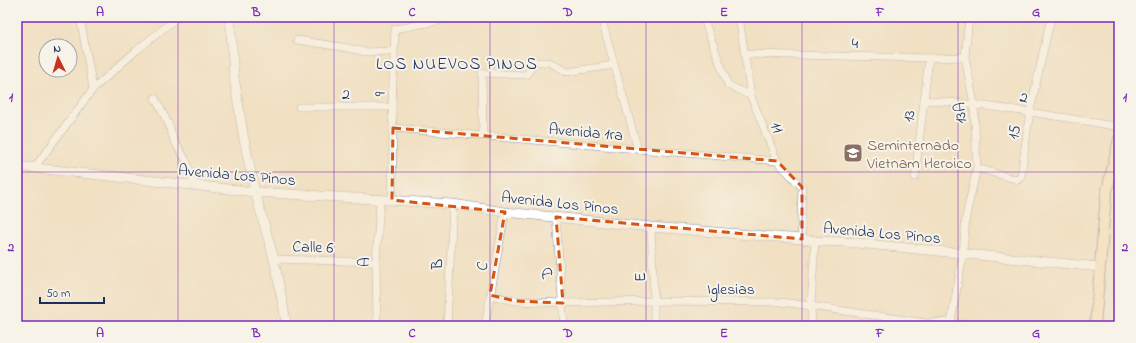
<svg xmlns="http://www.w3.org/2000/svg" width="1136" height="343" font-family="'Indie Flower',sans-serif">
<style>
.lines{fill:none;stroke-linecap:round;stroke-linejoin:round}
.minor-casing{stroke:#868890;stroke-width:8}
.tertiary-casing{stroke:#868890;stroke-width:10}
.secondary-casing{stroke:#868890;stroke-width:12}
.minor{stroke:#fff;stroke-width:7}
.tertiary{stroke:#fff;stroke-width:9}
.secondary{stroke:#fbe6c4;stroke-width:10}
.marked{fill:none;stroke:#d45514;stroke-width:3;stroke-dasharray:8 5;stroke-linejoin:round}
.grid{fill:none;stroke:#7b2cbf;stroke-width:1;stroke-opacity:0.55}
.labels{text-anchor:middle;stroke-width:4;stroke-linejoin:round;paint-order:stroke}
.street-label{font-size:16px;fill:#1b2f5e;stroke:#f7f3e8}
.education-label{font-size:16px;fill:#785e54;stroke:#f7f3e8;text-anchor:start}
.neighbourhood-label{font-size:17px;letter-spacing:1px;fill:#1b2f5e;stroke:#f7f3e8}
.neatline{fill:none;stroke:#7b2cbf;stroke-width:1.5}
.grid-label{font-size:13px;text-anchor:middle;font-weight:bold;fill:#7b2cbf}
</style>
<rect width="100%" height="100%" fill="#f7f3e8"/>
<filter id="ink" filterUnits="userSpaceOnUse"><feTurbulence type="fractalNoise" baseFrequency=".025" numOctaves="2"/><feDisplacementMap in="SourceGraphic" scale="8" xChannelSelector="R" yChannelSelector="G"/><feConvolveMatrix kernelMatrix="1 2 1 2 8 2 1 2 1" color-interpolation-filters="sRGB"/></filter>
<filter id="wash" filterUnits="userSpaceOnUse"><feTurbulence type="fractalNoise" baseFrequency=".012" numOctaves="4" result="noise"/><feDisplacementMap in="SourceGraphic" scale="16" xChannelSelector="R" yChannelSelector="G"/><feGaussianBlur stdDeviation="0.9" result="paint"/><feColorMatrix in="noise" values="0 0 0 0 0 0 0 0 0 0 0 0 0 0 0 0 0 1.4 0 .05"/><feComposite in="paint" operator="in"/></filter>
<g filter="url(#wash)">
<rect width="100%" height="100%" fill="#f1e0c2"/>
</g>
<g filter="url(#ink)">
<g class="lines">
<g class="minor-casing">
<g id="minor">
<polyline points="80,17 93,89"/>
<polyline points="601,17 638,150"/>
<polyline points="703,17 728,85 751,96"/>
<polyline points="739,17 751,96 777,161 802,187 801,219 802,239"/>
<polyline points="297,40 348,48 365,52 393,51"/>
<polyline points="745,54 929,58 965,57"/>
<polyline points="155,98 168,123 174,141 186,160 195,185"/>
<path d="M924,100c66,5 130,15 195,27"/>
<polyline points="299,107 392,107"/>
<polyline points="393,128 777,161"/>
<polyline points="483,135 482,73 527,75 533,62 549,62 567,72 614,65"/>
<polyline points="35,167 93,89 137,50 178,17"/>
<polyline points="977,168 1018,180 1021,176 1030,111 1051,17"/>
<polyline points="915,177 929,58"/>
<polyline points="392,200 393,128 392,107 395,29 458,17"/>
<polyline points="556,217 564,326"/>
<polyline points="651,227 654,301 654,326"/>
<polyline points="274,259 376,262"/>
<polyline points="490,295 515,301 563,303 654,301 781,302 811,306 926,323 951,322 970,326"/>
<polyline points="951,322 963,254 966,216 977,168 974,104 965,57 969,17"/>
<polyline points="377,326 376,262 380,200"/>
<polyline points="447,326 453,204"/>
<polyline points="485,326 505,212"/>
<polyline points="812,326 811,306 815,241"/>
</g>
</g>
<g class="tertiary-casing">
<g id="tertiary">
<polyline points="230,17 234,77 243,134 255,192 274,259 287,326"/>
<polyline points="17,166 255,192 453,204 505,212 651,227 802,239 815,241 846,242 1099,267"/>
</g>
</g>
<g class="secondary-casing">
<polyline id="secondary" points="1095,326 1106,195 1119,139"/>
</g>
<use href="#minor" class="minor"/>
<use href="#tertiary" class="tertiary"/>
<use href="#secondary" class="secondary"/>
</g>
</g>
<path d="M0 0H1136V343H0ZM393,128l384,33 25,26v52l-246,-22 7,86 -48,-2 -25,-6 15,-83 -113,-12z" fill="#f1e0c2" fill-opacity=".55" fill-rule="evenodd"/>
<path class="marked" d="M393,128l384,33 25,26v52l-246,-22 7,86 -48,-2 -25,-6 15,-83 -113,-12z"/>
<path class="grid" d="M178,17v309M334,17v309M490,17v309M646,17v309M802,17v309M958,17v309M17,172h1102"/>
<defs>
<g id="school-square" transform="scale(1)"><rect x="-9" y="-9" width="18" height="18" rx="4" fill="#8d6e63" stroke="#f7f3e8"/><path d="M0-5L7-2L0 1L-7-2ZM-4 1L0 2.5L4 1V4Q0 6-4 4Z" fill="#fff"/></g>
</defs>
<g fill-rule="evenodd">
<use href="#school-square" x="853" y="153"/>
</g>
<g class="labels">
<g class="street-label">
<text transform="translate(855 42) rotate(2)" y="6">4</text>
<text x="346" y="99">2</text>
<text transform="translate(379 94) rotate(-87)" y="6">9</text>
<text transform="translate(1024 96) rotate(8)" y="6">2</text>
<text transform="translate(959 113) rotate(-95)" y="6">13A</text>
<text transform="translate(908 116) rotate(-83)" y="6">13</text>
<text transform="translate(778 127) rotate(68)" y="6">11</text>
<text transform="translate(586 131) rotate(5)" y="6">Avenida 1ra</text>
<text transform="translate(1013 132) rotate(-83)" y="6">15</text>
<text transform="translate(237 174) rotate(5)" y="6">Avenida Los Pinos</text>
<text transform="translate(560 202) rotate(6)" y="6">Avenida Los Pinos</text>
<text transform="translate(882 232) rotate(5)" y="6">Avenida Los Pinos</text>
<text transform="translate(313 246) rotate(2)" y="6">Calle 6</text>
<text transform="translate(363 262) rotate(-88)" y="6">A</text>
<text transform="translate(436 264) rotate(-87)" y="6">B</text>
<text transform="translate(481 266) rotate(-80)" y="6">C</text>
<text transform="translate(546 273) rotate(-95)" y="6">D</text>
<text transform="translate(639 277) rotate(-92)" y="6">E</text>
<text x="731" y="294">Iglesias</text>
</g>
<g class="education-label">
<text x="867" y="150">Seminternado<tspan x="867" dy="18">Vietnam Heroico</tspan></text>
</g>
<g class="neighbourhood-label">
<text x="457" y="69">LOS NUEVOS PINOS</text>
</g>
</g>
<rect width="1136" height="343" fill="none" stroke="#f7f3e8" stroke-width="44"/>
<g transform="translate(58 58) rotate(355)"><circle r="19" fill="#f7f3e8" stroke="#9fa5b1"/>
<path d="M0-3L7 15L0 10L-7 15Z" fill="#c8321e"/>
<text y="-6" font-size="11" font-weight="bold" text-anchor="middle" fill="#1b2f5e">N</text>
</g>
<path d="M40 297v6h64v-6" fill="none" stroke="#1b2f5e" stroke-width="2"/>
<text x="46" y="297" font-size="12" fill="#1b2f5e" stroke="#f7f3e8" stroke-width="3" paint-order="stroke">50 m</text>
<rect x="22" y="22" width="1092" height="299" class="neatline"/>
<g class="grid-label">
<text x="100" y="16">A</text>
<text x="256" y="16">B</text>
<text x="412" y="16">C</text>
<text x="568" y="16">D</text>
<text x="724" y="16">E</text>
<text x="880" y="16">F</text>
<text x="1036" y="16">G</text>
<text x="11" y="101">1</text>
<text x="1125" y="101">1</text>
<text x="11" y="251">2</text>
<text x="1125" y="251">2</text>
<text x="100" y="337">A</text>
<text x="256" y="337">B</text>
<text x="412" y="337">C</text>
<text x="568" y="337">D</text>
<text x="724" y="337">E</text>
<text x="880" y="337">F</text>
<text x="1036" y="337">G</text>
</g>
</svg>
